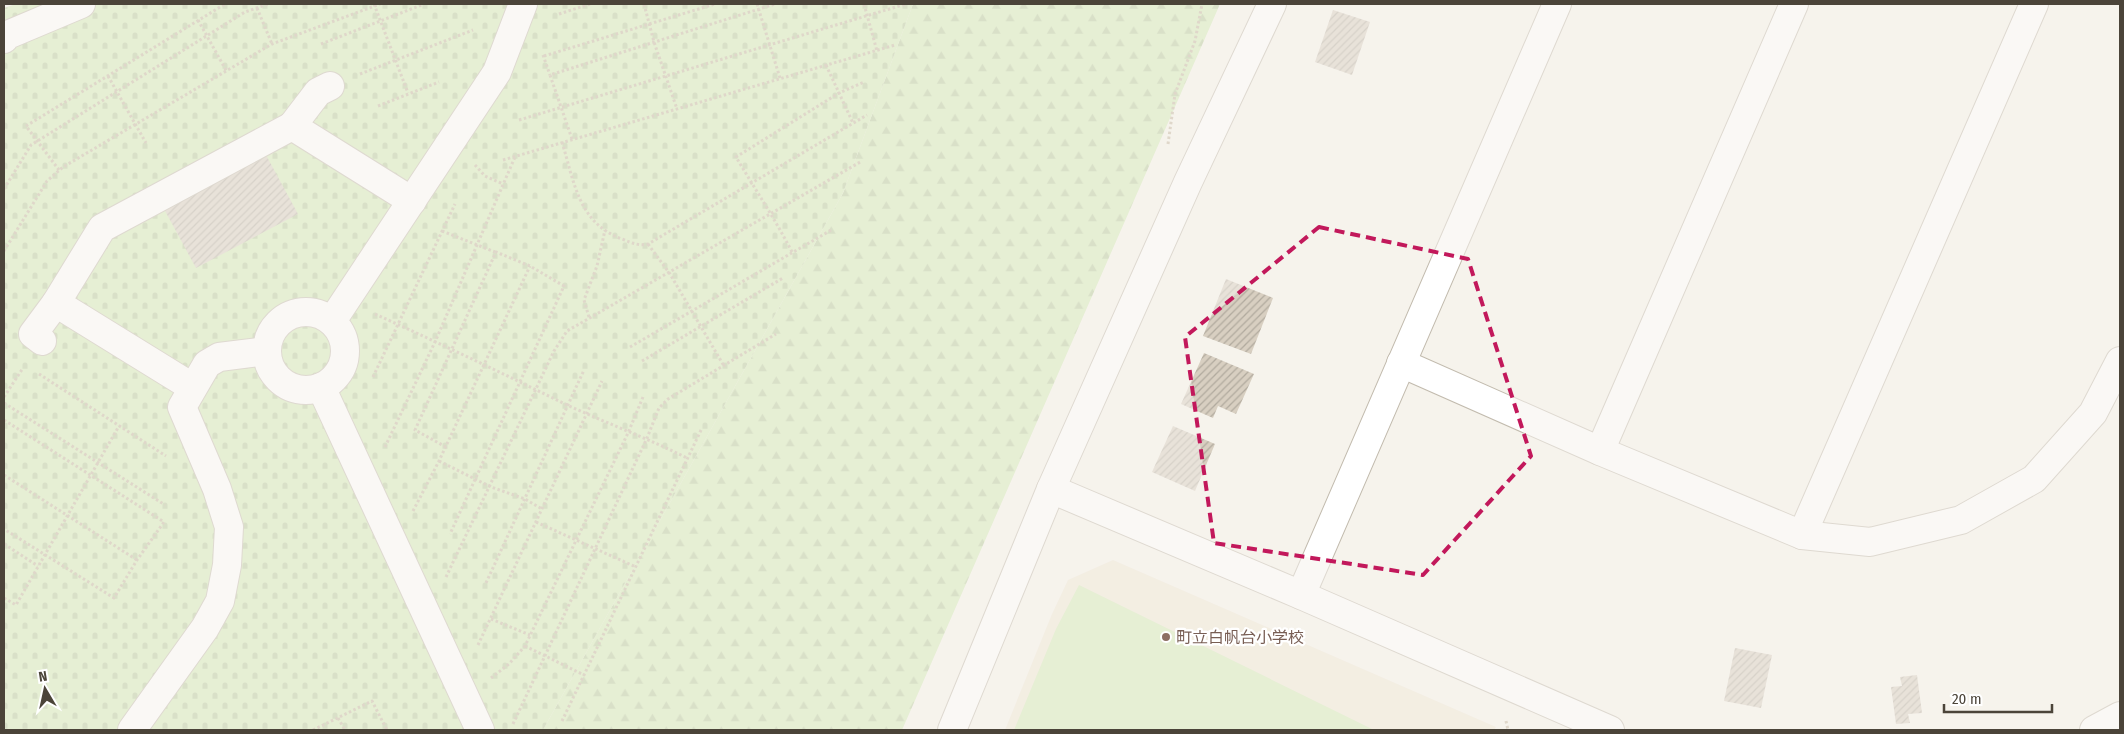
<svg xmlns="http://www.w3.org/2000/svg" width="2124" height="734" font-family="'Fira Sans Condensed','Noto Sans JP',sans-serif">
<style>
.education{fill:#efe8d6}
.forest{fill:url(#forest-firs)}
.cemetery{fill:url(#cemetery-stones)}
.park{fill:#d2eab5}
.building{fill:url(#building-hatch)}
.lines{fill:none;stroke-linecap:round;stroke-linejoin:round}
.minor-casing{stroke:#c2bbae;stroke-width:30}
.path{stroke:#c4b79f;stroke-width:3;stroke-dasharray:2.5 2.5;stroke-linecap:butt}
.minor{stroke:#fff;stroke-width:28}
.marked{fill:none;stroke:#c2185b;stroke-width:4;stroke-dasharray:10 6;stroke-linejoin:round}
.education-dot{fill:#8d6e63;stroke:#fff;stroke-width:2}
.labels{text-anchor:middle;stroke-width:4.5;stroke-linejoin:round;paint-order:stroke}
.education-label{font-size:16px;fill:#785e54;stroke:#fff;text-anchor:start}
</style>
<defs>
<pattern id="forest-firs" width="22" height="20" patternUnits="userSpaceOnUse" patternTransform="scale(1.25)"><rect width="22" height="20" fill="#d2eab5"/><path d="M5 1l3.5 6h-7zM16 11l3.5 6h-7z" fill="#b6ca9c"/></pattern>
<pattern id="cemetery-stones" width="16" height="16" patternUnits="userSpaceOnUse" patternTransform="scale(1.25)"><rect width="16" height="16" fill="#d2eab5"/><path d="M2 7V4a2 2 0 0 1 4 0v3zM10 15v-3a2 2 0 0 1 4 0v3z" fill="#b6ca9c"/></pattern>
<pattern id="building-hatch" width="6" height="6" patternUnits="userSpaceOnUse" patternTransform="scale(1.25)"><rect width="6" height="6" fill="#d8cfc1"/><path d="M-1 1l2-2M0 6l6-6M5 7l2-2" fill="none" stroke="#b1aa9e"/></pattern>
</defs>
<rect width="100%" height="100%" fill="#f6f3ec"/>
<polygon class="education" points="1113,560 1496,727 1494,730 1005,730 1052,614 1068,580"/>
<polygon class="forest" points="913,4 1220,4 902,730 543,730 843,193"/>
<polygon class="cemetery" points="16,4 913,4 843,193 543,730 4,730 4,8"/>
<polygon class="park" points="1079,585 1374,730 1014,730 1056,629"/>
<g class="building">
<polygon points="1333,10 1370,22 1352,75 1315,62"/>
<polygon points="266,155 298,214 196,268 164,209"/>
<polygon points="1226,279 1273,298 1251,354 1203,336"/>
<polygon points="1204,353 1254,374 1236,414 1218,406 1213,418 1181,404"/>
<polygon points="1173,426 1215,444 1195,491 1152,472"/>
<polygon points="1735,648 1772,655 1761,708 1724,701"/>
<polygon points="1917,675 1922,713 1908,714 1910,723 1896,724 1891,687 1902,686 1900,677"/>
</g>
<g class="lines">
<g class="minor-casing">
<g id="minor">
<polyline points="4,39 5,36 81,4"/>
<polyline points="292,126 318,92 330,86"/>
<circle cx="306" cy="351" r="39"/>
<polyline points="332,321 497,72 523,4"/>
<polyline points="42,341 33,334 56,303"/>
<polyline points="1401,363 1600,451 1802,535 1870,542 1961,520 2034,479 2093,413 2120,361"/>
<polyline points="192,387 56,303 102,228 292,126 412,201"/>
<polyline points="321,387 480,730"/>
<polyline points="1600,451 1794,4"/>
<polyline points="1051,489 1301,595 1610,730"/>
<polyline points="1802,535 2034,4"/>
<polyline points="1301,595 1557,4"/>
<polyline points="132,730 205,628 220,601 227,565 229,527 217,489 182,407 207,364 219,357 266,351"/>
<polyline points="952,730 1051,489 1188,182 1272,4"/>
<polyline points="2094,730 2120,716"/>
</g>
</g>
<g class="path">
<polyline points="374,4 408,93"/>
<polyline points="644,4 654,42 677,109"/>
<polyline points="757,4 780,78"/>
<polyline points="864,4 877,51"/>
<polyline points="257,8 272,44"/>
<polyline points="559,14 590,4"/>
<polyline points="198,20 227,72"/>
<polyline points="321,44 424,4"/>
<polyline points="543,55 550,75"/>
<polyline points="544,56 715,4"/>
<polyline points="826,65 853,123"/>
<polyline points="360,74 473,30"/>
<polyline points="108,76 146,143"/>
<polyline points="378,106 439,82"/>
<polyline points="519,120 906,4"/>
<polyline points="572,139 550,75 775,4"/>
<path d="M562,142c12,39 16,81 60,97 10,4 16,7 26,5l219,-129"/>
<polyline points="1168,144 1175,94 1195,41 1202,4"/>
<polyline points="503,160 895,45"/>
<polyline points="475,165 485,176 503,184"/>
<polyline points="59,170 26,126 225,4"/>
<polyline points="4,189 31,145 245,12 268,4"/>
<polyline points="442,231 495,252"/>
<polyline points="648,244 670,274 724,366"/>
<polyline points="4,251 47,181 63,167 272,44 380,4"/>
<path d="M792,252c-17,-33 -37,-63 -56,-95l103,-64 25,-11"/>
<path d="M375,314c64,29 127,59 190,90 41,19 82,34 122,54"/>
<polyline points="589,317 584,300 597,266 605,230"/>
<polyline points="630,347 833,229"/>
<polyline points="642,361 783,278"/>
<polyline points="39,374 166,456"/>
<polyline points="373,377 455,204"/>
<polyline points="4,397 23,368"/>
<polyline points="4,403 165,505"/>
<polyline points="4,420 164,522 137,560 114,598 4,529"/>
<polyline points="385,447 435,342 515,157"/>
<polyline points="446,447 415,430 496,252 530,266 564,286 450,534"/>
<polyline points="439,461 491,487 525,499 542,509"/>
<polyline points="4,475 137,560"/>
<polyline points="413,511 439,461 530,266"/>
<polyline points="536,522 636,567"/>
<polyline points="4,544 38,566"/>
<polyline points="446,577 554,351 567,331 862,161"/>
<polyline points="486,583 584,370"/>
<polyline points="4,598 16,605 119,426"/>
<polyline points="491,619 530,635"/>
<polyline points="478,645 602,381"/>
<polyline points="525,646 584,675"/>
<polyline points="491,678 509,664 525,646 628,433 643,397"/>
<polyline points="338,718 345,730"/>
<polyline points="562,721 702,428"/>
<polyline points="1506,721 1508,730"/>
<polyline points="513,724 647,438 659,408 668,399 776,334"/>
<polyline points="313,730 372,701 387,730"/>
</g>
<use href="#minor" class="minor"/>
</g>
<path d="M0 0H2124V734H0ZM1319,227l149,32 63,197 -108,119 -209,-32 -29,-206z" fill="#f6f3ec" fill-opacity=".55" fill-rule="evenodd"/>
<path class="marked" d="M1319,227l149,32 63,197 -108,119 -209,-32 -29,-206z"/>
<circle class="education-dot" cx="1166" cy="637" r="5"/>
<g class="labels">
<g class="education-label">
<text x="1176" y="643">町立白帆台小学校</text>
</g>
</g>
<rect width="2124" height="734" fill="none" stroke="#4b4439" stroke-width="10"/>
<g transform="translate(45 689) rotate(351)" stroke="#ffffff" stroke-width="4" paint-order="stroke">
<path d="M0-4L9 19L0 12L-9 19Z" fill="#4b4439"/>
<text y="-8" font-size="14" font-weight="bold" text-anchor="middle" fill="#4b4439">N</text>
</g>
<path d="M1944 704v8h108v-8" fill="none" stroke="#4b4439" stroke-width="2.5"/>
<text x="1952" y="704" font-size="15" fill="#4b4439" stroke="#ffffff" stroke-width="4" paint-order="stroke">20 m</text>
</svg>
